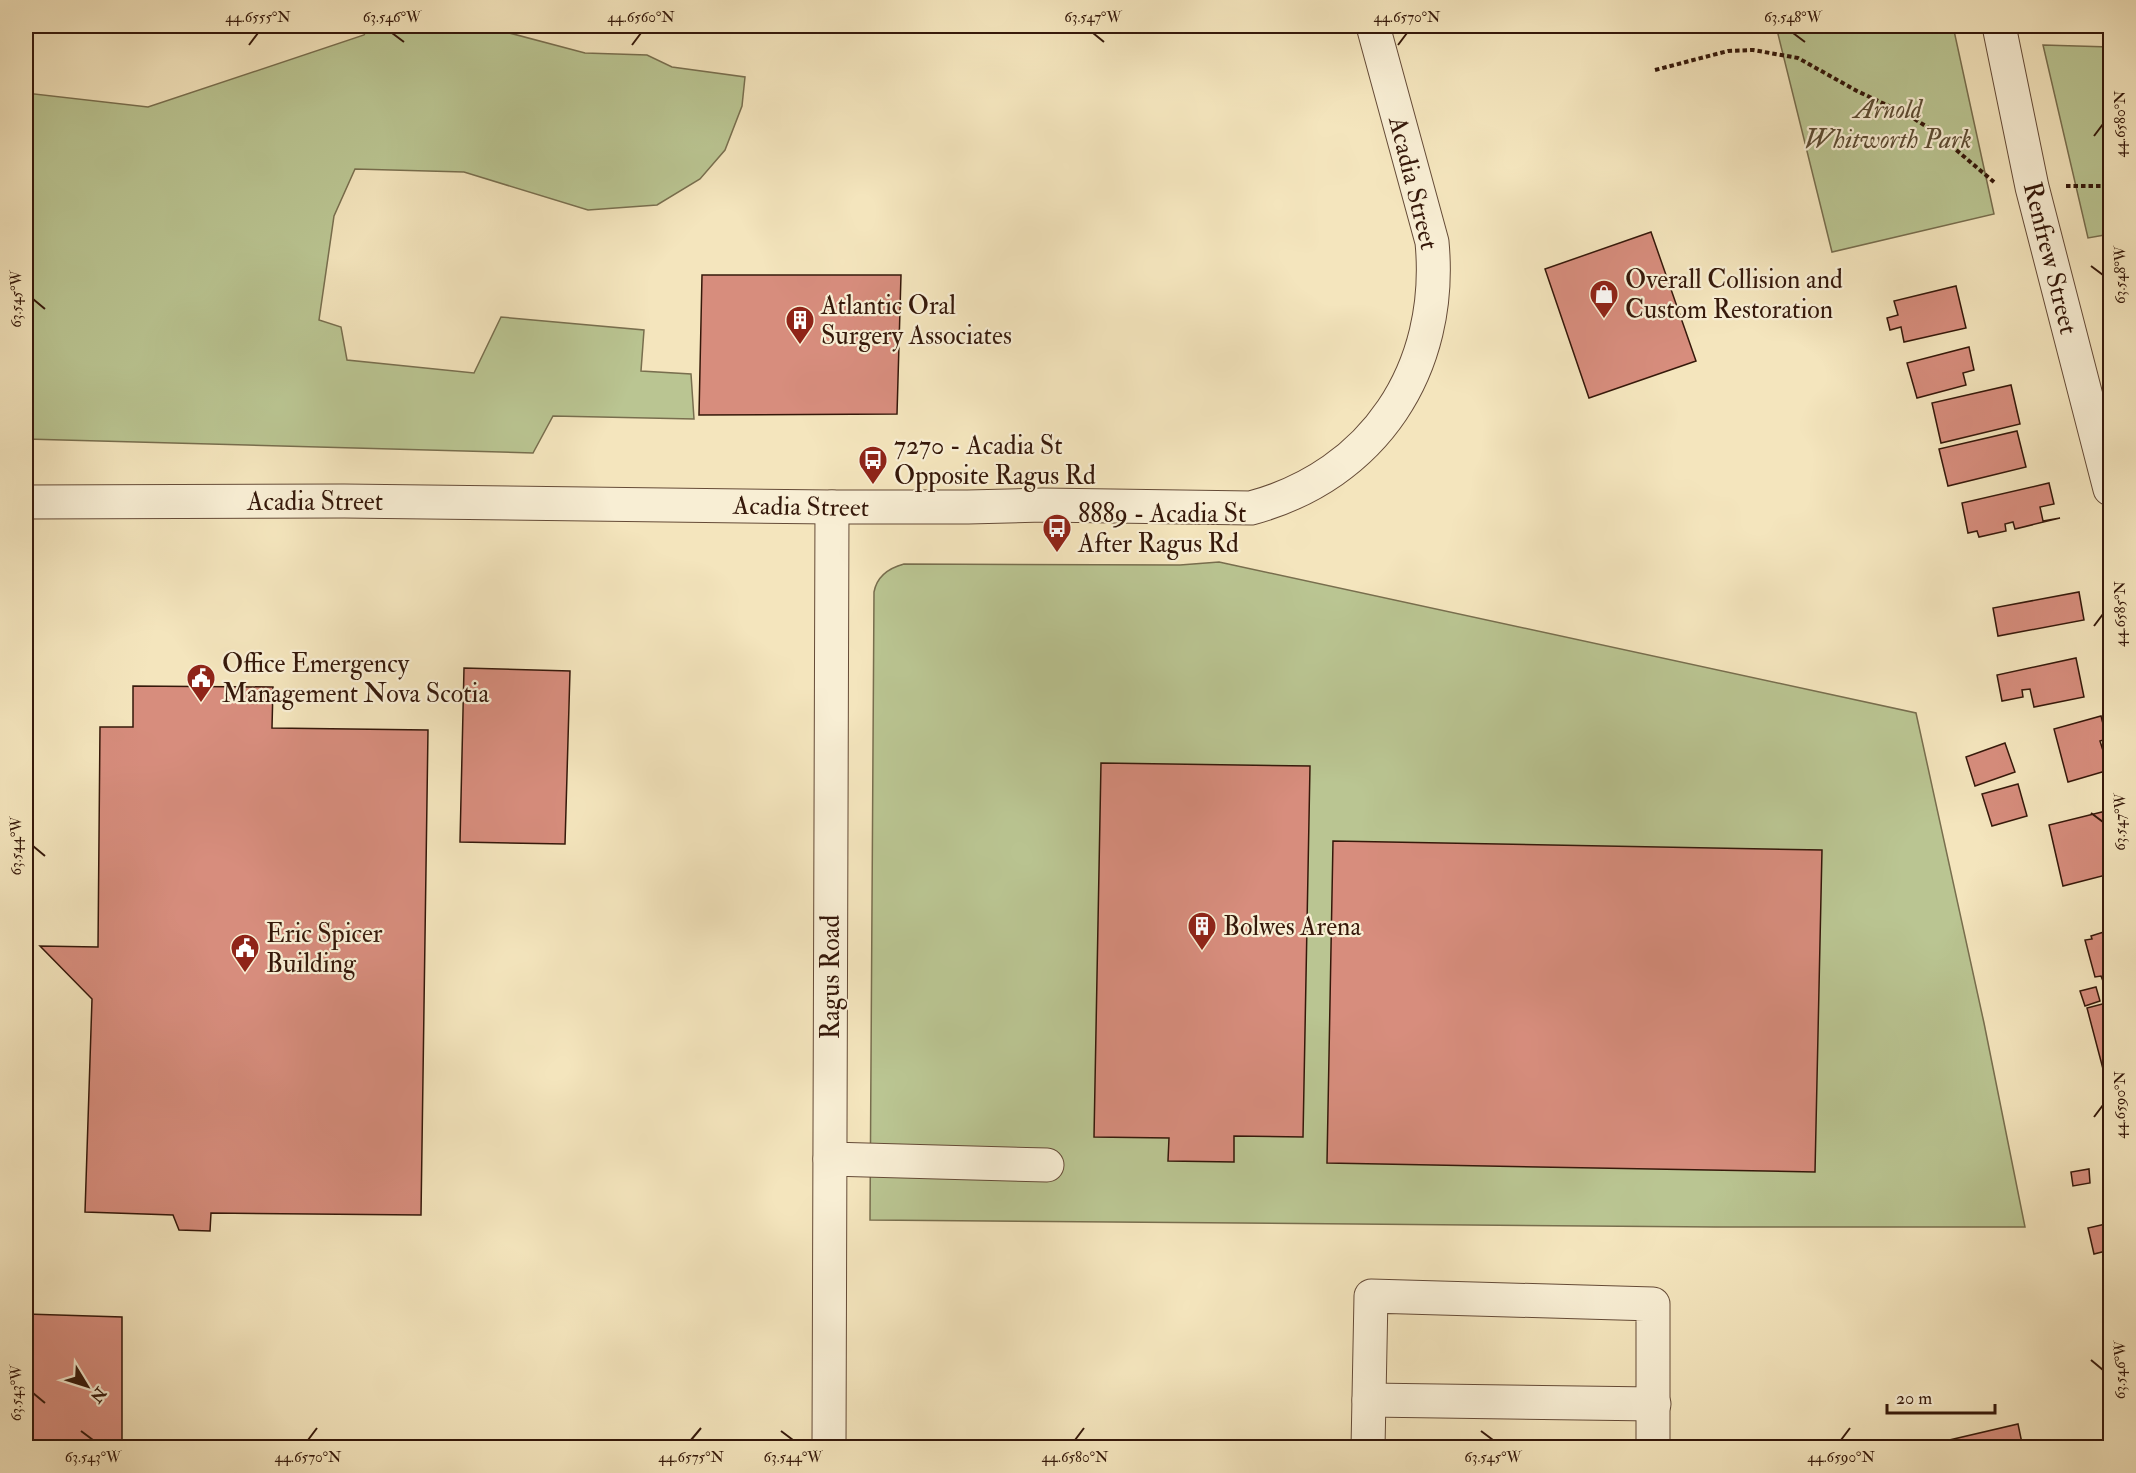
<svg xmlns="http://www.w3.org/2000/svg" width="2136" height="1473" font-family="'IM FELL Double Pica',serif">
<style>
.green{fill:#bac592;stroke:#786e4e;stroke-width:1.5}
.building{fill:#d78d7d;stroke:#35180a;stroke-width:1.5}
.lines{fill:none;stroke-linecap:round;stroke-linejoin:round}
.minor-casing{stroke:#654b37;stroke-width:35}
.path{stroke:#35180a;stroke-width:4;stroke-dasharray:4.5 3;stroke-linecap:butt}
.minor{stroke:#f8eed4;stroke-width:33}
.ticks{fill:none;stroke:#35180a;stroke-width:2}
.labels{text-anchor:middle;stroke-width:4.5;stroke-linejoin:round;paint-order:stroke}
.park-label{font-size:26px;font-style:italic;fill:#5d4c33;stroke:#f8eed4}
.street-label{font-size:26px;fill:#35180a;stroke:#f8eed4}
.poi-label{font-size:26px;fill:#35180a;stroke:#f8eed4;text-anchor:start}
.neatline{fill:none;stroke:#35180a;stroke-width:2}
.ticks-label{font-size:15px;text-anchor:middle;fill:#35180a}
</style>
<rect width="100%" height="100%" fill="#f4e5bd"/>
<filter id="stains"><feTurbulence type="fractalNoise" baseFrequency=".00333" numOctaves="4"/><feColorMatrix values="0 0 0 0 .2 0 0 0 0 .09 0 0 0 0 .02 0 0 0 .5 -.17"/></filter>
<radialGradient id="worn" r=".72"><stop offset=".6" stop-color="#630" stop-opacity="0"/><stop offset="1" stop-color="#630" stop-opacity=".3"/></radialGradient>
<g class="green">
<polygon points="369,26 483,26 585,53 647,55 672,67 745,77 742,106 725,150 700,179 657,205 588,210 464,172 355,169 334,216 319,320 341,327 347,360 474,373 501,317 644,330 641,371 691,374 694,419 553,416 533,453 26,439 26,93 148,107 364,35"/>
<polygon points="1776,26 1953,26 1994,214 1832,252"/>
<polygon points="2043,45 2110,47 2110,234 2088,238"/>
<path d="M1219,562l697,151 68,310 41,204h-309l-846,-7 4,-628c3,-16 15,-24 30,-28l276,1z"/>
</g>
<g class="building">
<polygon points="1651,232 1696,361 1589,398 1545,269"/>
<polygon points="702,275 901,275 897,414 699,415"/>
<polygon points="1956,286 1966,328 1904,342 1901,327 1890,330 1887,318 1898,315 1894,301"/>
<polygon points="1969,347 1974,370 1963,373 1966,385 1917,398 1907,363"/>
<polygon points="2011,385 2020,424 1941,443 1932,403"/>
<polygon points="2017,431 2026,467 1948,486 1939,449"/>
<polygon points="2049,483 2054,504 2040,507 2043,521 2060,518 2015,529 2013,522 2005,524 2006,531 1979,537 1977,531 1968,533 1962,503"/>
<polygon points="2079,592 2084,620 1998,636 1993,608"/>
<polygon points="2076,658 2084,697 2034,707 2030,689 2022,690 2023,697 2002,701 1997,675"/>
<polygon points="464,668 570,671 565,844 460,842"/>
<polygon points="133,686 273,687 272,728 428,730 421,1215 211,1213 210,1231 179,1230 173,1215 85,1212 92,999 40,946 98,947 100,727 133,727"/>
<polygon points="2101,716 2107,739 2100,741 2109,770 2068,782 2054,729"/>
<polygon points="2005,743 2015,772 1975,786 1966,757"/>
<polygon points="1101,763 1310,766 1303,1137 1234,1136 1234,1162 1168,1161 1169,1138 1094,1137"/>
<polygon points="2018,784 2027,816 1992,826 1982,794"/>
<polygon points="2110,810 2110,874 2063,886 2049,825"/>
<polygon points="1333,841 1822,850 1815,1172 1327,1163"/>
<polygon points="2110,930 2110,979 2103,981 2101,976 2095,977 2085,940 2092,939 2091,936"/>
<polygon points="2096,987 2100,1001 2085,1006 2080,991"/>
<polygon points="2110,1002 2110,1088 2108,1088 2087,1008"/>
<polygon points="2089,1169 2090,1183 2073,1186 2071,1172"/>
<polygon points="2110,1223 2110,1250 2094,1254 2088,1228"/>
<polygon points="26,1314 122,1317 122,1442 26,1441"/>
<polygon points="2018,1424 2023,1448 1915,1448"/>
</g>
<g class="lines">
<g class="minor-casing">
<g id="minor">
<polyline points="1999,26 2032,187 2110,489"/>
<path d="M26,502l318,-1 488,6h136l75,-2 208,3c123,-33 193,-139 181,-266l-59,-216"/>
<polyline points="830,1159 1047,1165"/>
<polyline points="1369,1400 1654,1404"/>
<polyline points="829,1448 832,507"/>
<polyline points="1368,1448 1371,1296 1653,1304 1653,1448"/>
</g>
</g>
<g class="path">
<polyline points="1655,70 1728,51 1753,50 1798,58 1857,91 1910,116 1935,132 1994,182"/>
<polyline points="2066,186 2110,186"/>
</g>
<use href="#minor" class="minor"/>
</g>
<path class="ticks" d="M392,33l12,9M1093,33l11,9M1793,33l12,9M249,45l9,-12M632,45l9,-12M1398,45l9,-12M2094,136l9,-12M2091,266l12,9M33,299l12,10M2094,626l9,-12M2091,813l12,9M33,846l12,10M2094,1117l9,-12M2091,1360l12,10M33,1393l12,10M81,1431l12,9M781,1431l12,9M1481,1431l12,9M308,1440l9,-12M691,1440l10,-12M1075,1440l9,-12M1841,1440l9,-12"/>
<defs>
<g id="shop-pin" transform="scale(1.5)"><path d="M0 17L-7.5 6A9.5 9.5 0 1 1 7.5 6Z" fill="#8f2418" stroke="#f8eed4"/><path d="M-5-2.5h2.3a2.7 3.5 0 0 1 5.4 0H5L5.5 6h-11ZM-1.5-2.5h3a1.5 2.3 0 0 0-3 0Z" fill="#fff"/></g>
<g id="building-pin" transform="scale(1.5)"><path d="M0 17L-7.5 6A9.5 9.5 0 1 1 7.5 6Z" fill="#8f2418" stroke="#f8eed4"/><path d="M-4-6H4V6H1V3H-1V6H-4ZM-2.5-4.3h1.7v1.8h-1.7ZM.8-4.3h1.7v1.8H.8ZM-2.5-1h1.7V.8h-1.7ZM.8-1h1.7V.8H.8Z" fill="#fff"/></g>
<g id="bus-pin" transform="scale(1.5)"><path d="M0 17L-7.5 6A9.5 9.5 0 1 1 7.5 6Z" fill="#8f2418" stroke="#f8eed4"/><path d="M-5-6H5V4H4V6H2V4H-2V6H-4V4H-5ZM-3.5-4V0h7V-4ZM-3.5 1.2v1.5H-2V1.2ZM2 1.2v1.5H3.5V1.2Z" fill="#fff"/></g>
<g id="civic-pin" transform="scale(1.5)"><path d="M0 17L-7.5 6A9.5 9.5 0 1 1 7.5 6Z" fill="#8f2418" stroke="#f8eed4"/><path d="M-.6-6.5H3V-4.5H.6V-3L4-1V1h2V6H-6V1h2V-1L-.6-3ZM-1.2 2.5V6h2.4V2.5Z" fill="#fff"/></g>
</defs>
<g fill-rule="evenodd">
<use href="#shop-pin" x="1604" y="294"/>
<use href="#building-pin" x="800" y="320"/>
<use href="#bus-pin" x="873" y="460"/>
<use href="#bus-pin" x="1057" y="528"/>
<use href="#civic-pin" x="201" y="678"/>
<use href="#building-pin" x="1202" y="926"/>
<use href="#civic-pin" x="245" y="948"/>
</g>
<g class="labels">
<g class="park-label">
<text x="1888" y="118">Arnold<tspan x="1888" dy="30">Whitworth Park</tspan></text>
</g>
<g class="street-label">
<text transform="translate(1414 183) rotate(76)" y="9">Acadia Street</text>
<text transform="translate(2051 258) rotate(76)" y="9">Renfrew Street</text>
<text x="315" y="510">Acadia Street</text>
<text transform="translate(801 506) rotate(1)" y="9">Acadia Street</text>
<text transform="translate(830 977) rotate(-90)" y="9">Ragus Road</text>
</g>
<g class="poi-label">
<text x="1625" y="288">Overall Collision and<tspan x="1625" dy="30">Custom Restoration</tspan></text>
<text x="821" y="314">Atlantic Oral<tspan x="821" dy="30">Surgery Associates</tspan></text>
<text x="894" y="454">7270 - Acadia St<tspan x="894" dy="30">Opposite Ragus Rd</tspan></text>
<text x="1078" y="522">8889 - Acadia St<tspan x="1078" dy="30">After Ragus Rd</tspan></text>
<text x="222" y="672">Office Emergency<tspan x="222" dy="30">Management Nova Scotia</tspan></text>
<text x="1223" y="935">Bolwes Arena</text>
<text x="266" y="942">Eric Spicer<tspan x="266" dy="30">Building</tspan></text>
</g>
</g>
<rect width="2136" height="1473" fill="none" stroke="#f4e5bd" stroke-width="66"/>
<g transform="translate(87 1386) rotate(128)" stroke="#f8eed4" stroke-width="4.5" paint-order="stroke">
<path d="M0-4.5L10 22L0 15L-10 22Z" fill="#35180a"/>
<text y="-9" font-size="16" font-weight="bold" text-anchor="middle" fill="#35180a">N</text>
</g>
<path d="M1887 1404v9h108v-9" fill="none" stroke="#35180a" stroke-width="3"/>
<text x="1896" y="1404" font-size="18" fill="#35180a" stroke="#f8eed4" stroke-width="4.5" paint-order="stroke">20 m</text>
<rect x="33" y="33" width="2070" height="1407" class="neatline"/>
<g class="ticks-label">
<text x="258" y="22">44.6555°N</text>
<text x="392" y="22">63.546°W</text>
<text x="641" y="22">44.6560°N</text>
<text x="1093" y="22">63.547°W</text>
<text x="1407" y="22">44.6570°N</text>
<text x="1793" y="22">63.548°W</text>
<text transform="translate(2120 124) rotate(-90)" y="5">44.6580°N</text>
<text transform="translate(2120 275) rotate(-90)" y="5">63.548°W</text>
<text transform="translate(16 299) rotate(-90)" y="5">63.545°W</text>
<text transform="translate(2120 614) rotate(-90)" y="5">44.6585°N</text>
<text transform="translate(2120 822) rotate(-90)" y="5">63.547°W</text>
<text transform="translate(16 846) rotate(-90)" y="5">63.544°W</text>
<text transform="translate(2120 1105) rotate(-90)" y="5">44.6590°N</text>
<text transform="translate(2120 1370) rotate(-90)" y="5">63.546°W</text>
<text transform="translate(16 1393) rotate(-90)" y="5">63.543°W</text>
<text x="93" y="1462">63.543°W</text>
<text x="308" y="1462">44.6570°N</text>
<text x="691" y="1462">44.6575°N</text>
<text x="793" y="1462">63.544°W</text>
<text x="1075" y="1462">44.6580°N</text>
<text x="1493" y="1462">63.545°W</text>
<text x="1841" y="1462">44.6590°N</text>
</g>
<rect width="100%" height="100%" filter="url(#stains)"/>
<rect width="100%" height="100%" fill="url(#worn)"/>
</svg>
